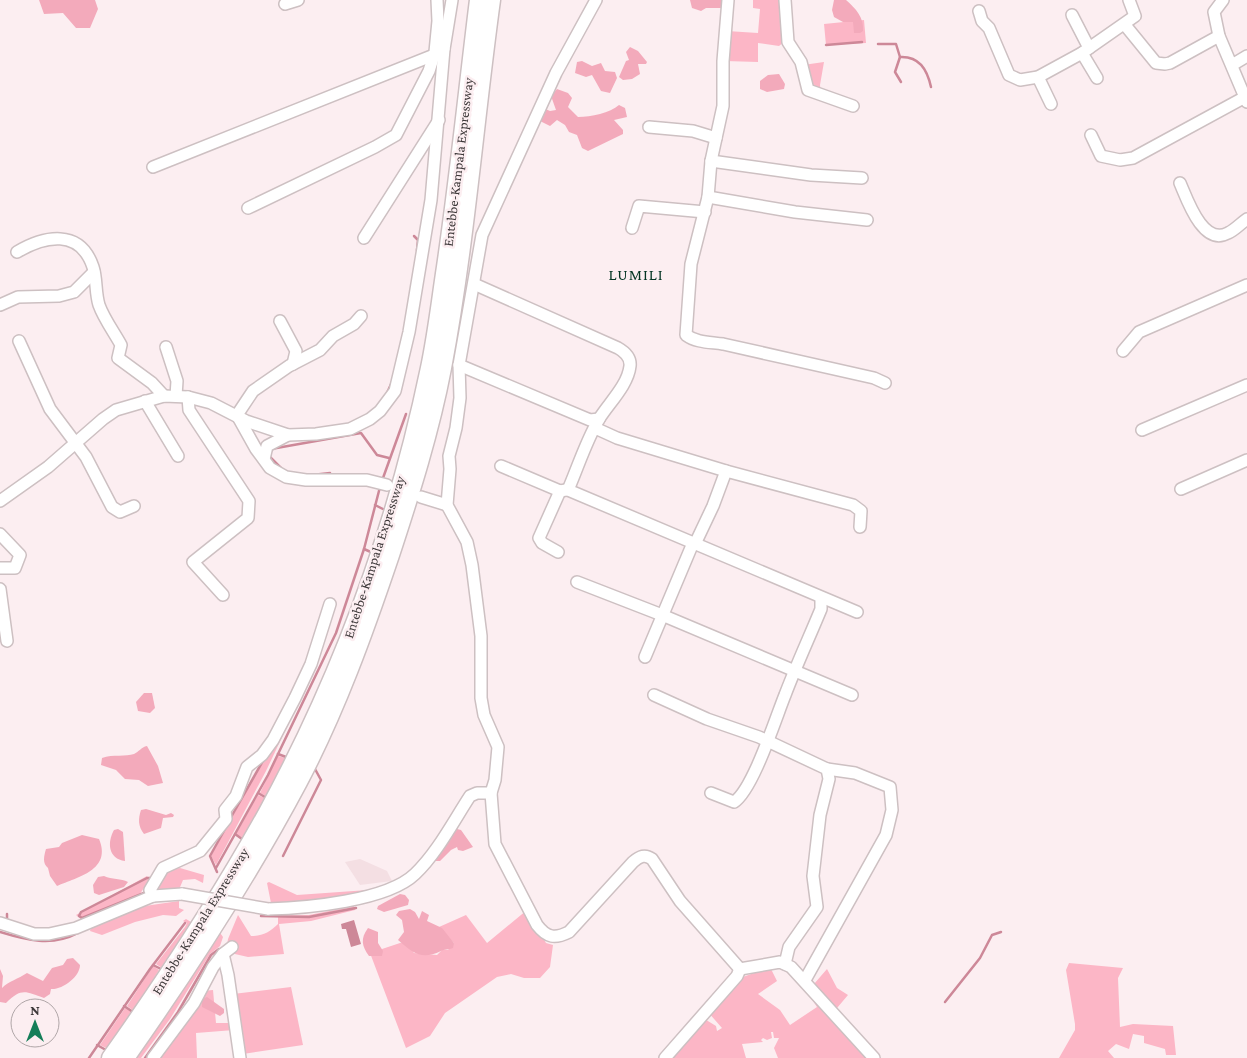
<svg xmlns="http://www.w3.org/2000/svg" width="1247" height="1058" font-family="'Crimson Pro',serif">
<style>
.built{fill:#f4dfe3}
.green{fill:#fcb6c6;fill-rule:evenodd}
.forest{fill:#f3aabb}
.water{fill:#cd8898}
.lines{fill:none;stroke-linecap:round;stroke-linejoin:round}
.stream{stroke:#cd8898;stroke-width:2.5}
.minor-casing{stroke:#cdc0c2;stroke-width:14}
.highway-casing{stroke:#cdc0c2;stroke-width:19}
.minor{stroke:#fff;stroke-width:11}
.highway{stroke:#fff;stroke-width:16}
.minor-bridge-casing{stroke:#cdc0c2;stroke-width:14;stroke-linecap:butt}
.minor-bridge{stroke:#fff;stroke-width:11}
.labels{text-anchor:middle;stroke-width:5;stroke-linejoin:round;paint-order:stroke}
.street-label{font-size:14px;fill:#3e393a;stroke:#fceef1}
.quarter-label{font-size:16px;letter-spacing:1px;fill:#043523;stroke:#fceef1}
</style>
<rect width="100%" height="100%" fill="#fceef1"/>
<polygon class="built" points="360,859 387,871 392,881 360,885 345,862"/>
<g class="green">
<polygon points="753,0 782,0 785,41 779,46 758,43 758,62 725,61 727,31 758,33 760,9 753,8"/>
<polygon points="864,20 866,43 826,45 824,24"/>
<polygon points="824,62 820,85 821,94 811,91 803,65"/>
<polygon points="291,709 294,712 266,771 216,865 211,856"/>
<polygon points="278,756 285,758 266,796 260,793"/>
<polygon points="258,795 265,798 243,838 236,834"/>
<polygon points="180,868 204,875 203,883 195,879 183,880 178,892 154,888 166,870"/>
<polygon points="147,876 149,880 140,894 82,920 76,915"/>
<polygon points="269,882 297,895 368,890 333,901 271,903 267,883"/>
<polygon points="179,901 179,908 184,910 176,916 163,915 135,922 102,935 90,931 91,928 138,907"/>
<path d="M354,906l1,4 -44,11 -32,3 5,30 -36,3 -22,-5 2,-13 10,-24 13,21c12,0 19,-4 27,-12v-8l31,-1z"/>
<polygon points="527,910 546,943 553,945 550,967 540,978 524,978 511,974 497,977 445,1013 430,1036 406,1048 370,953 406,941 414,953 437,955 442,950 448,950 454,943 439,927 466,915 487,943"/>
<polygon points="186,919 191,922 162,968 156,964 185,927 187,923 183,921"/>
<polygon points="218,930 223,937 220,946 210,954 170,1019 141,1058 133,1058"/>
<polygon points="1069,963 1123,968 1118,978 1120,1027 1133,1024 1173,1026 1176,1055 1166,1055 1165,1049 1144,1043 1144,1036 1133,1034 1129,1049 1116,1044 1108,1051 1114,1058 1059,1058 1075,1030 1075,1024 1066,970"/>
<path d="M777,965l16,6 76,87h-91l-4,-10 5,-10h-5l-1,-6h-2l1,6 -5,2 -4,-2 -2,2 2,2 -21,2 4,14h-77l34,-40 13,8 1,5 5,-3 -14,-16 32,-34zM781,968l21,16 15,23 -27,18 -10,-15 -22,-16 19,-13 -6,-12z"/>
<polygon points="153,966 159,970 134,1011 127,1006"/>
<polygon points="827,969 837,988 848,995 837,1008 814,984"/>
<polygon points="291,987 303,1045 243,1054 233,994"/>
<polygon points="213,990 216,1023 232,1023 234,1030 196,1033 197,1058 159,1058 202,991"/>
<polygon points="125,1008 132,1012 106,1048 100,1045"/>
</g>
<g class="forest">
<polygon points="39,0 95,0 98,9 90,28 76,28 63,13 44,14"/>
<polygon points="690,0 726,0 725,8 706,8 701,11 692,8"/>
<path d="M834,0h12c10,9 18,17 17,31l-3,2h-6l-1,-11h-10l-9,-5 -2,-7z"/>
<polygon points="630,47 638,51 647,62 646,64 638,64 640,74 632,79 623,80 619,77 626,61 629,60 626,52"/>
<polygon points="582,61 592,66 601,63 605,71 615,72 617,78 610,93 601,91 592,75 586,77 575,73 577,62"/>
<polygon points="779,74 785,84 784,89 767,92 760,89 760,81 768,75"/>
<path d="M557,89l11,4 4,5 -4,9 10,10c13,0 32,-4 41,-12l6,3 2,9 -13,3 9,10v4l-35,17 -6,-3 -5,-13 -8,-3 -4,-7 -8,-5 -7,6 -12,-6 3,-13 9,4 6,-1 -5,-14z"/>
<polygon points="144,693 152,693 155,708 150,713 138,711 136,702"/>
<path d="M147,746l11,20 5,17 -15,3 -9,-6 -14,-1 -9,-9 -15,-5 1,-7c11,-4 24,-1 32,-4 5,-2 7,-7 13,-8z"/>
<path d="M146,809l20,6 5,-2 3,2 -1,2 -10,1 -2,10 -17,6c-6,-8 -6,-15 -3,-24z"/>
<path d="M118,829l5,3 2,29c-17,-2 -18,-19 -11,-31z"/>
<polygon points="457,829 461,830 473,847 463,851 458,850 457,847 451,850 440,861 434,861"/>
<path d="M82,835l17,4c13,31 -21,38 -42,47l-7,-10 -2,-8c-6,-5 -4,-12 -2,-19l13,-2 3,-4z"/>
<path d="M104,876c8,4 17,2 24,6l-4,5 -25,8 -5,-2 -1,-8 5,-8z"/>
<polygon points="400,894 405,895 409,900 408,905 384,912 377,909 378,906"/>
<path d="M410,909l5,3 4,7 3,-8 7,4 -2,6 15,7 12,15 -1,5c-4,2 -9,1 -12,3 -19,9 -27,3 -43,-11l6,-8 -2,-12 -6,-5 3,-4z"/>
<path d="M368,928l10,4v11l5,8 -1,5h-13c-7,-10 -9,-17 -1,-28z"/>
<path d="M73,958l7,7c0,12 -18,25 -29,24l-1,5 -6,4c-19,-7 -23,-10 -38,5l-6,-1v-33l3,7 -1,12c7,-7 16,-9 25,-15l16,8 9,-13 11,-3 4,-6z"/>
<polygon points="207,997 224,1009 224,1013 220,1016 202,1007 202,999"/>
</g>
<polygon class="water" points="354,920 361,944 351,947 346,929 342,929 341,924"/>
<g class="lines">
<g class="stream">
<polyline points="878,44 896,44 900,57 895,72 901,82"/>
<polyline points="826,45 862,42"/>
<path d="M900,57c19,-1 27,12 31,30"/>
<polyline points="414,236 418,240 417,250"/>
<polyline points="387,393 392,382"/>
<polyline points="271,449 361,433 377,455 389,458"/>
<polyline points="269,456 281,468"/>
<polyline points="312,475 330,473"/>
<polyline points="383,478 406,414"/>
<polyline points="375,505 385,510"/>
<polyline points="364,549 373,553"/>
<polyline points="278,754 286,757"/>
<polyline points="258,793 265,797"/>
<polyline points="230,819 264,759"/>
<polyline points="235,834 242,839"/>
<polyline points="283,856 321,780 315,769"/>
<polyline points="216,868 268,775 336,633 364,549 380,487"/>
<polyline points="217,872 210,856 225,829"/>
<polygon points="147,878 151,878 144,893 82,918 79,916 81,912"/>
<polyline points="261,916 309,917 356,908"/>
<polyline points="4,919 7,920 7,914"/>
<path d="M0,932c26,8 52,15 78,1"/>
<polyline points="153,965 161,969"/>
<polyline points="945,1002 980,958 992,935 1001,932"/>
<polyline points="124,1006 133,1012"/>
<polyline points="97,1045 106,1050"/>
<polyline points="89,1058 150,969 185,923"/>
<polyline points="145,1058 178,1012 211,955 219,949"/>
</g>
<g class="minor-casing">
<g id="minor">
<path d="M728,0l-5,61v45l-12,55 -3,36 -17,67 -5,71c11,8 25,7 37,9 50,11 101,23 151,34l11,5"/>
<polyline points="785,0 788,42 801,62 808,90 853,106"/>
<polyline points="1223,0 1214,12 1219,36 1247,102"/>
<polyline points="285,4 298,0"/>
<polyline points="979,11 982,21 989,28 1009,75 1020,80 1038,77 1082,53 1135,16 1129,0"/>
<polyline points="1072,15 1089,48"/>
<polyline points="1125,25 1156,63 1165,64 1170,63 1219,36"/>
<polyline points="1082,53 1097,78"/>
<polyline points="1232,65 1247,56"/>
<polyline points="1038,77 1051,104"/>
<polyline points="649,127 693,131 716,138"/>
<polyline points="1091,135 1101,156 1120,160 1133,158 1247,96"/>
<polyline points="711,161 811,175 862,178"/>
<polyline points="153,167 434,55 444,49"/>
<path d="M1180,183c7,16 23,64 48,50 7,-3 13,-10 19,-14"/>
<polyline points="708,197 795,212 867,220"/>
<polyline points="248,208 375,147 396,135 429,71 435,52 438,21 437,0"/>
<polyline points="632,228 639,206 705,212"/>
<polyline points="364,238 439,120"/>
<path d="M17,252c27,-16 63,-24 76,15 4,12 2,25 6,38 5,14 15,27 22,40l-3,13 34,25 12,13"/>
<path d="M474,284l144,64c7,4 13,9 12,18 -2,19 -21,37 -31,53 -13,22 -21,48 -31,71l289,122"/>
<polyline points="0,305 18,297 59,296 74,292 94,272"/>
<polyline points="361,316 354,324 333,336 320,350 289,366 253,391 237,415 256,449 270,468 286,477 306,480 367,480 387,485"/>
<polyline points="280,321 296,351 293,364"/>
<polyline points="19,341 50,409 86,457 112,507 120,512 134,506"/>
<polyline points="166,347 177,381 176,396"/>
<polyline points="1123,351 1139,332 1247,285"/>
<polyline points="459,365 590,420 599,419"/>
<polyline points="188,397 189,410 249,501 248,518 193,562 223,595"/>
<polyline points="145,401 178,456"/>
<polyline points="595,428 617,438 726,471 853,505 861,511 860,527"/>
<polyline points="1142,430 1247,385"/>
<polyline points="264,459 267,446 288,435"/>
<polyline points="501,466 560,491 566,490"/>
<polyline points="1181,489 1247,460"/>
<polyline points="421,497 447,505"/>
<polyline points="0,501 48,467 103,419 116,410 164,396 188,397 211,403 246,421 288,435 316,434 350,429 370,419 380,411 395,391 409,332 431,200 444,49 452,0"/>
<polyline points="0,534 20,555 15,568 0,568"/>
<polyline points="695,544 713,506 726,471"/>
<polyline points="558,552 542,543 539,538 560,491"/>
<polyline points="577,582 662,615 852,695"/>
<polyline points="0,589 7,641"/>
<polyline points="645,657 693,543"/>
<polyline points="654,695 707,719 759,737 827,769 829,779 820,815 813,876 817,907 789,947 785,964"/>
<polyline points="491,793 495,780 498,747 484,715 481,698 481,636 472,565 467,542 447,505 450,469 449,456 456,428 460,398 459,365 482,235 556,73 596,0"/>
<path d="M711,793l23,9c19,-12 42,-85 51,-107 11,-29 24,-57 36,-86v-10"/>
<polyline points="153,896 150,890 163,868 200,851 226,819 225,810 236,796 247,767 262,755 273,740 295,698 311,664 330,604"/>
<path d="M268,909c38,-1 119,-8 147,-35 22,-21 38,-52 55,-78l7,-3h14l4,51 42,81c10,13 18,14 32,7l64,-70c7,-6 12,-8 19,-3l28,42 60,68 40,-7 11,5 83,91"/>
<polyline points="0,923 34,934 49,934 76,928 153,896 182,894"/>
<polyline points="223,954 228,975 240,1058"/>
<polyline points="805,980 886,835 892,810 890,787 855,773 827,769"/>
<polyline points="153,1058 194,1003 213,967 223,954 232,947"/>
<polyline points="665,1058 737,976 740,969"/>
</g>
</g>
<g class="highway-casing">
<g id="highway">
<path d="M110,1058c56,-79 110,-161 157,-246 75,-138 130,-290 162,-444 7,-33 11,-68 16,-101 13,-89 22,-178 33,-267"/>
<path d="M126,1058c62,-88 122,-180 173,-276 38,-72 66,-150 92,-227 20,-61 40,-124 52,-187 23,-122 32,-245 49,-368"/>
</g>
</g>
<use href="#minor" class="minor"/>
<use href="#highway" class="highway"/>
<g class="minor-bridge-casing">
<polyline id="minor-bridge" points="182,894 268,909"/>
</g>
<use href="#minor-bridge" class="minor-bridge"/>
</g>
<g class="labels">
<g class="street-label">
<text transform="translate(458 162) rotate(-83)" y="5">Entebbe-Kampala Expressway</text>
<text transform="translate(374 557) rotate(-72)" y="5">Entebbe-Kampala Expressway</text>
<text transform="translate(200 921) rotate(-58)" y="5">Entebbe-Kampala Expressway</text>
</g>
<g class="quarter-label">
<text x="636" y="280">LUMILI</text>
</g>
</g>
<g transform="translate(35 1023)"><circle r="24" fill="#fceef1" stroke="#b0a6a8"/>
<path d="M0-4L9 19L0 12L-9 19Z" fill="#157e59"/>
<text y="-8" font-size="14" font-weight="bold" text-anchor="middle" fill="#3e393a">N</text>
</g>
</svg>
